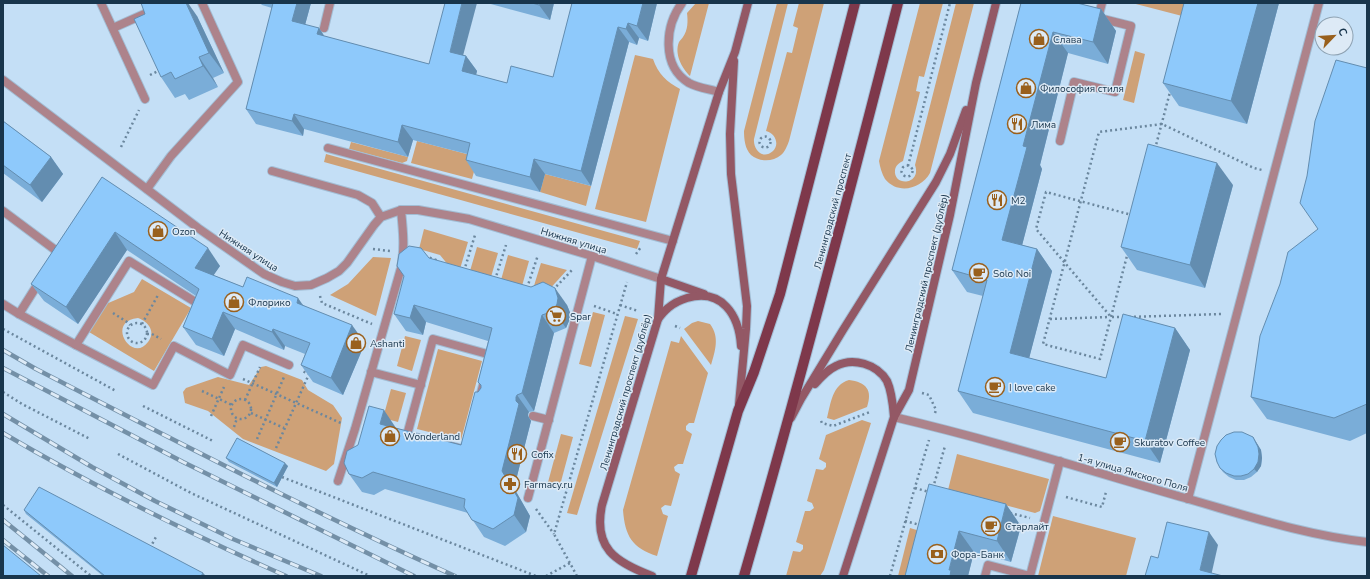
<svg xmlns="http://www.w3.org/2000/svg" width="1370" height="579" font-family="'Nunito Sans',sans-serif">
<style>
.green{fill:#cea177;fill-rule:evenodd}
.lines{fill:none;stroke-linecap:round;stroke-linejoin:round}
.lane-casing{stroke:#a2bdd4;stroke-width:10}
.street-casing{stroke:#a2bdd4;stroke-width:10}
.secondary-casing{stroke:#a2bdd4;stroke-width:10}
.primary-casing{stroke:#a2bdd4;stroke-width:12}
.path{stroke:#6b879e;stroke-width:2.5;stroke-dasharray:2 3;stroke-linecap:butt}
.lane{stroke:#ad838b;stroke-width:8}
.street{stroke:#ad838b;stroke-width:8}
.secondary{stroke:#935865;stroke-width:8}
.primary{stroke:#7e384b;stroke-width:10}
.rail-casing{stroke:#7490a7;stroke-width:4.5}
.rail{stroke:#ddeaf6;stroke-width:3;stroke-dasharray:9;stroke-linecap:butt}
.wall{fill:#7aadd8}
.shaded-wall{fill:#638db0}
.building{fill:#8ec9fb;stroke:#638db0}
.labels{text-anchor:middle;stroke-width:3;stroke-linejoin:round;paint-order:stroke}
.poi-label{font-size:10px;fill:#18354c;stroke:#ddeaf6;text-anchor:start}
.street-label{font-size:10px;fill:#18354c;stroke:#ddeaf6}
</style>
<rect width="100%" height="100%" fill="#c4dff6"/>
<g class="green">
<path d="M696,3h13l-19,73c-8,-8 -16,-22 -11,-34 1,-2 3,-3 4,-5 5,-7 5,-16 4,-24z"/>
<path d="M777,3h11l-34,136c-1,11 9,21 19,12 7,-7 2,-18 -7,-20l21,-79 5,1 6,-25 -5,-2 6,-23h25l-35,138c-2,5 -4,11 -8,14 -8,7 -22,7 -30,0 -6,-6 -7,-16 -7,-24z"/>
<path d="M920,3h23l-19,74 -5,-1 -3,15 4,1 -17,69c-4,2 -7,4 -8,9 -2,17 27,15 20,-5l41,-162h18l-44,170c-9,16 -32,22 -45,6 -3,-5 -5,-12 -6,-18z"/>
<polygon points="1132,3 1190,3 1186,17"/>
<polygon points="1135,51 1145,54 1134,103 1123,100"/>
<path d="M635,55l18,4c5,15 14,23 27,30l-34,133 -51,-13z"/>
<polygon points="417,141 478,157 472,179 411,163"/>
<polygon points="351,142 408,157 407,161 402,163 349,149"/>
<polygon points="326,154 640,241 637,249 324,162"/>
<polygon points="545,174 591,186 586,206 540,192"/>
<polygon points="424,229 468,242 460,269 449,266 440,255 419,249"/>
<polygon points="477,247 498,253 491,277 470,271"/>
<polygon points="508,255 529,261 522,286 501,280"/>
<polygon points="373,257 391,258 376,316 330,295 348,284"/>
<polygon points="541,263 567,270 546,293 533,289"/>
<path d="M142,279l49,29 -37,63 -65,-39 17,-28 28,-12zM138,318c11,4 18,14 10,24 -16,22 -43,-21 -10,-24z"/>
<polygon points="593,312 605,315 591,367 579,364"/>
<polygon points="625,316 638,319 577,515 567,513"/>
<path d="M698,321l12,3c10,13 5,27 1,41l-27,-36 8,-6z"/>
<polygon points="405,336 421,340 412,371 397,366"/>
<path d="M681,336l27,37 -14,50h-5l-3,3v4l6,4 -9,30h-5l-4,3 1,4 5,3 -9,32 -6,-1 -4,3 2,6 5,2 -11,40c-25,-8 -32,-20 -34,-46l48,-169 8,2z"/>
<polygon points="438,349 482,361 461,440 417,429"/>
<polygon points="266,366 302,380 308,390 333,405 342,418 334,464 326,471 243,439 208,411 185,403 183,392 186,388 218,377 249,385 261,367"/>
<path d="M849,380c17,2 24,10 18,27l-33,13 -7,-2c4,-15 5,-33 22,-38z"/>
<polygon points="391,389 406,393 398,422 383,418"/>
<polygon points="862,420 871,423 824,570 820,576 786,576 793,551 800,552 803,549 803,545 796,542 805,511 810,511 814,508 812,503 807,501 816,469 823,470 826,467 826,463 819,459 826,435"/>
<polygon points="561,434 573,437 559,489 547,486"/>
<polygon points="957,454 1049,479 1040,511 1035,513 948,490"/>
<polygon points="1053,516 1136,538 1126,576 1038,576"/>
<polygon points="910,528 920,531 908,576 898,576"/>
</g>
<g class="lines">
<g class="lane-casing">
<g id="lane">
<polyline points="101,3 145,99"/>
<path d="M682,3c-17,23 -21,63 7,80 9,5 20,6 30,9"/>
<polyline points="1097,18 1098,18 1102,3"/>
<polyline points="113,28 169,3"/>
<polyline points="324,28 330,3"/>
<polyline points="1060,141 1074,82 1115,92 1131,26 1099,18"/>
<polyline points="328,148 673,241"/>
<polyline points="272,171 358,195 372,203 381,217"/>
<polyline points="147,189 171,156 238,82 202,3"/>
<polyline points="3,211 58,252"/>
<polyline points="3,304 19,314 76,345 129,261 197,303"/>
<polyline points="19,314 41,279"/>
<polygon points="433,339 491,355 466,450 407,435"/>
<polyline points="76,345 153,385 174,346 230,375 243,345 289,365"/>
<polyline points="371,372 421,385"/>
<polyline points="533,416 549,420"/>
<path d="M338,481l17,-52 46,-161c4,-20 2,-38 0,-58"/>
<polyline points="528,498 592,256"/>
<polyline points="1188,499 1319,3"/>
<polyline points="985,576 988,565 1030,576 1060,461"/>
</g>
</g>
<g class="street-casing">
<g id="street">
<polyline points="3,80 198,228 264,274 282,282 295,286 311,285 327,278 339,271 347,263 374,225 381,217 401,210 418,210 469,219 592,256 661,279"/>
<path d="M894,417c98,23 194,53 291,81 60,17 119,37 182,44"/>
</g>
</g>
<g class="secondary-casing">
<g id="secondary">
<polyline points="734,61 730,134 731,174 747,306 746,329 739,404"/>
<polyline points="661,279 704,294"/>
<path d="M658,319c3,-4 6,-8 10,-11 6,-5 12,-8 19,-10 35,-10 52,17 54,48"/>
<path d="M815,384c6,-7 12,-14 21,-18 17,-9 41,-2 51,15 5,11 6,24 7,36"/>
<polyline points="791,418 801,399 843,330 936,182 950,154 966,110"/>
<path d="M652,576c-37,-14 -59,-28 -50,-71l56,-186 3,-40 58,-187 16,-40 13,-49"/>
<polyline points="843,576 894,417 909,390 950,215 976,83 996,3"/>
</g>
</g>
<g class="primary-casing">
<g id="primary">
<polyline points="691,576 738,411 754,372 780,294 855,3"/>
<path d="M744,576c55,-190 105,-381 154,-573"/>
</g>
</g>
<g class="path">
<polyline points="150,75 160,70"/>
<circle cx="765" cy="142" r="5.5"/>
<polyline points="121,147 139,110"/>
<polyline points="1155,149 1170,92"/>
<circle cx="907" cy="171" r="5.5"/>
<polyline points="908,166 950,3"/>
<polyline points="373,249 390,251"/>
<polyline points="1128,252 1100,359 1043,344 1099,132 1162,124 1254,168 1262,170"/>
<polyline points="636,254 641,247"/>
<polyline points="425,256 436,260 438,262"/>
<polyline points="464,271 475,235"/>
<polyline points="495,280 506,245"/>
<polyline points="527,288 538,255"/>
<polyline points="553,290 573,269"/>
<polyline points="320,296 322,303 372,324"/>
<polyline points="620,305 638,311"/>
<polyline points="594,306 617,314"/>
<polyline points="113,313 127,322 130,325"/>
<polyline points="1124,317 1111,317 1036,229 1046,192 1132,215"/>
<polyline points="1129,317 1222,314"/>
<polyline points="1050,319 1110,317"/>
<circle cx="137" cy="333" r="10"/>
<polyline points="142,324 158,295"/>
<polyline points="675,326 680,328"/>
<polyline points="3,329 116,391"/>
<polyline points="147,334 152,334 161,339"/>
<polyline points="243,379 343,424"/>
<polyline points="202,391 232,405"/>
<polyline points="3,392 22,404 90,439"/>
<polyline points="922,393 929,395 936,410 935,413"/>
<circle cx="241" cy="409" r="10"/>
<polyline points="245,400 260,367"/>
<polyline points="143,406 213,441"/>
<polyline points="251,413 284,428"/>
<polyline points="211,416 224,387"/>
<polyline points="821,421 822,423 833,426 870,412"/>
<polyline points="234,427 237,418"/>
<polyline points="257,439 284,377"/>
<polyline points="276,448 309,374 302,371"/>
<polyline points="118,454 191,493 370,576"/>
<polyline points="282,477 536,576"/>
<polyline points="915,488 929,492"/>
<polyline points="933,488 945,446"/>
<polyline points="1066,497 1102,507 1106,492"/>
<polyline points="3,505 91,576"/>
<polyline points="536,509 554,534"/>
<polyline points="1010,513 1030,518"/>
<polyline points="905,521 920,525"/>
<polyline points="150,548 156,537"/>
<polyline points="546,576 570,563"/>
<polyline points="577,576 554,534 627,282"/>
<polyline points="890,576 913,494 929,440"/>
</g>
<use href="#lane" class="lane"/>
<use href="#street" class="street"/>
<use href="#secondary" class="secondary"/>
<use href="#primary" class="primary"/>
<g class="rail-casing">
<g id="rail">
<path d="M3,350l33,19c138,71 276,143 419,207"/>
<polyline points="3,368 183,462 414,576"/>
<polyline points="3,414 92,467 155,501 233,539 321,576"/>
<path d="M3,433c91,54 186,100 283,143"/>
<polyline points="3,520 72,576"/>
<polyline points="3,540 48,576"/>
</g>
</g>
<use href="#rail" class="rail"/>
</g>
<g class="wall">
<polygon points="260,3 311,3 305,25 319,28 324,36 429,64 463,55 466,56 477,71 476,75 507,83 553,77 572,4 569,3 657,3 648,41 639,38 637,45 629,42 591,186 545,174 540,192 476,176 466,160 467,154 413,140 408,157 304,129 303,136 256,124 246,109 272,8 262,5"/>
<polygon points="487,3 554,3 550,20"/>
<polygon points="1021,3 1081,3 1081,4 1101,9 1116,31 1108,64 1068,53 1040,165 1042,169 1022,245 1037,249 1052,271 1029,358 1106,378 1175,328 1190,350 1160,463 973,413 958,391 983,296 967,292 952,270"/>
<polygon points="1182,3 1279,3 1247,124 1179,106 1163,83 1184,5"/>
<polygon points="197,16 224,73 213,78 218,87 189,100 185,94 175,98 161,77"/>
<polygon points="1367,68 1367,433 1350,441 1267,419 1251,397 1318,229"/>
<polygon points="3,121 51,157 63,174 42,202 3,173"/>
<polygon points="102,177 220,266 213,275 243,287 303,305 365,343 343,395 313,382 301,365 305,354 285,346 284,350 235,329 224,356 196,345 183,327 196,296 127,250 78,324 44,301 31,284"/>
<polygon points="1233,185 1205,288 1137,270 1121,247"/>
<polygon points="429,258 567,305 571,315 569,321 566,328 554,333 534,411 529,412 528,414 528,416 531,421 514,488 530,516 526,532 505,546 484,537 468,513 385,489 374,495 362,492 349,474 396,428 461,445 478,392 481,388 481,386 478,382 488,341 426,322 423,335 406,331 394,314"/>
<polygon points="1253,437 1261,450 1262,458 1261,466 1257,472 1251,477 1244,480 1236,480 1229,477 1223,472 1220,468"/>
<polygon points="226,458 288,466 277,487 229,462"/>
<polygon points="929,484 1021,526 1011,562 974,552 968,576"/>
<polygon points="24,510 206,576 103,576 26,514"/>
</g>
<g class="shaded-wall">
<polygon points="186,3 188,3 197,16 224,73 209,53"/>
<polygon points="297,3 311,3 302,36 292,21"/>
<polygon points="462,3 477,3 460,67 450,52"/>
<polygon points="540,3 554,3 550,20 539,5"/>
<polygon points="643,3 657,3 648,41 637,26"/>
<polygon points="1258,3 1279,3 1247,124 1231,101"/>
<polygon points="1101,9 1116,31 1108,64 1093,42"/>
<polygon points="628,23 639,38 637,45 626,29"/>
<polygon points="618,27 629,42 591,186 581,171"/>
<polygon points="319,28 329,43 317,34"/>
<polygon points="1053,32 1068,53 1040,165 1042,169 1018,261 1002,240 1023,146"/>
<polygon points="466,56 477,71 473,86 462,71"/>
<polygon points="199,57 213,78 218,87 203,66"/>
<polygon points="294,114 304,129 303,136 292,121"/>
<polygon points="402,125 413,140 408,157 398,142"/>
<polygon points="51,157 63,174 42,202 30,185"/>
<polygon points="534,159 545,174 540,192 530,177"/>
<polygon points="1217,163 1233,185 1205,288 1190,265"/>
<polygon points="115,232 127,250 78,324 66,307"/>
<polygon points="208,248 220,266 207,285 195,268"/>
<polygon points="1037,249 1052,271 1025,374 1010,353"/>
<polygon points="555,288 567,305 571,315 569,321 566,328 554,311"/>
<polygon points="298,298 310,315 297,303"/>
<polygon points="414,305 426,322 423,335 410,318"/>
<polygon points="223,312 235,329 224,356 212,339"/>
<polygon points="542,315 554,333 534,411 522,393"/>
<polygon points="352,325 365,343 343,395 331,378"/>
<polygon points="1175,328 1190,350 1160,463 1145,441"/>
<polygon points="273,329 285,346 284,350 272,332"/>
<polygon points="517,395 529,412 528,414 528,416 531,421 514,488 530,516 526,532 514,515 502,471 516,401 516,397"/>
<polygon points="384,410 396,428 392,441 380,424"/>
<polygon points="1253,437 1261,450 1262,458 1261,466 1257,472 1254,469"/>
<polygon points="285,463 288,466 277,487 274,483"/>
<polygon points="1006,504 1021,526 1011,562 997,541"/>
<polygon points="959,531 974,552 968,576 950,576 949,570"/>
<polygon points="1209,532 1218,545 1211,576 1200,570"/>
<polygon points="203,573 206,576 201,576"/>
</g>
<g class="building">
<polygon points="141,3 186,3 209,53 199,57 203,66 175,79 171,72 161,77 134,19 145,14"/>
<polygon points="273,3 297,3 292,21 319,28 317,34 429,64 445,3 462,3 450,52 466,56 462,71 507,83 511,66 553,77 572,3 643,3 637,26 628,23 626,29 618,27 581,171 534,159 530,177 466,160 470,143 402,125 398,142 294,114 292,121 246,109"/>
<polygon points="532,3 540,3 539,5"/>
<polygon points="1021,3 1077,3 1101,9 1093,42 1053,32 1023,146 1027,147 1002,240 1037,249 1010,353 1106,378 1123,314 1175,328 1145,441 958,391 987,280 952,270"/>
<polygon points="1184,3 1258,3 1231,101 1163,83"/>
<polygon points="1336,60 1367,68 1367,404 1334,418 1251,397 1260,336 1280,284 1288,252 1318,229 1300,203 1307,176 1315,121"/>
<polygon points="3,121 51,157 30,185 3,165"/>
<polygon points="1148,144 1217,163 1190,265 1121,247"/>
<polygon points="102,177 208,248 195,268 243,287 247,277 298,298 297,303 352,325 331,378 301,365 310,343 273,329 272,332 223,312 212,339 183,327 199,289 115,232 66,307 31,284"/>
<polygon points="409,246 421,248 429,258 531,287 543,282 555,288 558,298 557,304 554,311 542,315 522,393 517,395 516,397 516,401 519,404 502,471 518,498 514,515 493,529 472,520 464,507 465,499 373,472 362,478 349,474 344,463 347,451 358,445 369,406 384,410 380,424 461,445 475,392 478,392 481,388 481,385 478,382 492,328 414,305 410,318 394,314 404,276 397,266 399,254"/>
<polygon points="1234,432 1242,432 1253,437 1258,447 1259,454 1258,462 1254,469 1248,474 1241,476 1234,476 1226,473 1220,468 1217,462 1215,454 1217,446 1221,440 1226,435"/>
<polygon points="237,438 285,463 274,483 226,458"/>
<polygon points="929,484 1006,504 997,541 959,531 949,570 951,570 950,576 905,576"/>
<polygon points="39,487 203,573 201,576 105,576 24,510"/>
<polygon points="1167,522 1209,532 1200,570 1223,576 1145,576 1151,556 1158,558"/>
<polygon points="3,545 41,576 3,576"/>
</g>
<defs>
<g id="shop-ring" transform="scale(1)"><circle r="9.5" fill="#ddeaf6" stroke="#99601d" stroke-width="1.5"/><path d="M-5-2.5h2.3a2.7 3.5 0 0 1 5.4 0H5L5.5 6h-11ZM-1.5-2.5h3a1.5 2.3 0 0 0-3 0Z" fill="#99601d"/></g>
<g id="restaurant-ring" transform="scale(1)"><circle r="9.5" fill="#ddeaf6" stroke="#99601d" stroke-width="1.5"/><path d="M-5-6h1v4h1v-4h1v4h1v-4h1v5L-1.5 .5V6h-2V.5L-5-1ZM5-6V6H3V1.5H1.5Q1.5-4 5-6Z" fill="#99601d"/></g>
<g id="cafe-ring" transform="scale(1)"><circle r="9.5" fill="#ddeaf6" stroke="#99601d" stroke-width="1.5"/><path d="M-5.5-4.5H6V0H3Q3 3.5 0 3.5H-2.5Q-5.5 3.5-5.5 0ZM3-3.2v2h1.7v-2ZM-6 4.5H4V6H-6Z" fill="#99601d"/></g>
<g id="supermarket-ring" transform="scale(1)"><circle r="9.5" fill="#ddeaf6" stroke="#99601d" stroke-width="1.5"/><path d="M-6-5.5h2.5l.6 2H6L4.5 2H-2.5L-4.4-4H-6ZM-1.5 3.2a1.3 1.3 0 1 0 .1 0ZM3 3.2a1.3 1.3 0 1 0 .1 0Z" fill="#99601d"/></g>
<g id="pharmacy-ring" transform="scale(1)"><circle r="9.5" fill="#ddeaf6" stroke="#99601d" stroke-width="1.5"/><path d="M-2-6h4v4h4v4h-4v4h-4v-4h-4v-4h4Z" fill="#99601d"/></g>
<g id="bank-ring" transform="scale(1)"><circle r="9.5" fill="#ddeaf6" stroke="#99601d" stroke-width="1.5"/><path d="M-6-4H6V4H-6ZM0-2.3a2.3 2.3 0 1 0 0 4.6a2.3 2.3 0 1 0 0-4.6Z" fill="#99601d"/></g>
</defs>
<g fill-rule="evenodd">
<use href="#shop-ring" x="1039" y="39"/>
<use href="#shop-ring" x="1026" y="88"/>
<use href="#restaurant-ring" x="1017" y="124"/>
<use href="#restaurant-ring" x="997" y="200"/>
<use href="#shop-ring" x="158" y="231"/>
<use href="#cafe-ring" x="979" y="273"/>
<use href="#shop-ring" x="234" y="302"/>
<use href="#supermarket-ring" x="556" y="316"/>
<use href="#shop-ring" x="356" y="343"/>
<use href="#cafe-ring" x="995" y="387"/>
<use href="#shop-ring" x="390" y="436"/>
<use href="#cafe-ring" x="1120" y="442"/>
<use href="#restaurant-ring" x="517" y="454"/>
<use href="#pharmacy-ring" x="510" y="484"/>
<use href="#cafe-ring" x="991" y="526"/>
<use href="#bank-ring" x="937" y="554"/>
</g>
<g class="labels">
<g class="poi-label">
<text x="1053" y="43">Слава</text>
<text x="1040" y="92">Философия стиля</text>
<text x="1031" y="128">Лима</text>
<text x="1011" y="204">М2</text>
<text x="172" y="235">Ozon</text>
<text x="993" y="277">Solo Noi</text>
<text x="248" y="306">Флорико</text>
<text x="570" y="320">Spar</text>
<text x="370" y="347">Ashanti</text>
<text x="1009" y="391">I love cake</text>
<text x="404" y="440">Wonderland</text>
<text x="1134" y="446">Skuratov Coffee</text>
<text x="531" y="458">Cofix</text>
<text x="524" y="488">Farmacy.ru</text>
<text x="1005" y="530">Старлайт</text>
<text x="951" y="558">Фора-Банк</text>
</g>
<g class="street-label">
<text transform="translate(832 211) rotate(-75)" y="4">Ленинградский проспект</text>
<text transform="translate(574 240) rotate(17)" y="4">Нижняя улица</text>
<text transform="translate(249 250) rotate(33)" y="4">Нижняя улица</text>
<text transform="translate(926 273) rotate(-77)" y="4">Ленинградский проспект (дублёр)</text>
<text transform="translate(625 392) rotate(-74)" y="4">Ленинградский проспект (дублёр)</text>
<text transform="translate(1133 472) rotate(16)" y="4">1-я улица Ямского Поля</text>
</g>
</g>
<rect width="1370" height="579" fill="none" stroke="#18354c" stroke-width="8"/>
<g transform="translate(1334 36) rotate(65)"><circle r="19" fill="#ddeaf6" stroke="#8ea2b2"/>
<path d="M0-3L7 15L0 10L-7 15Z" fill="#99601d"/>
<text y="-6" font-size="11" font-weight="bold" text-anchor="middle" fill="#18354c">С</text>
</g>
</svg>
